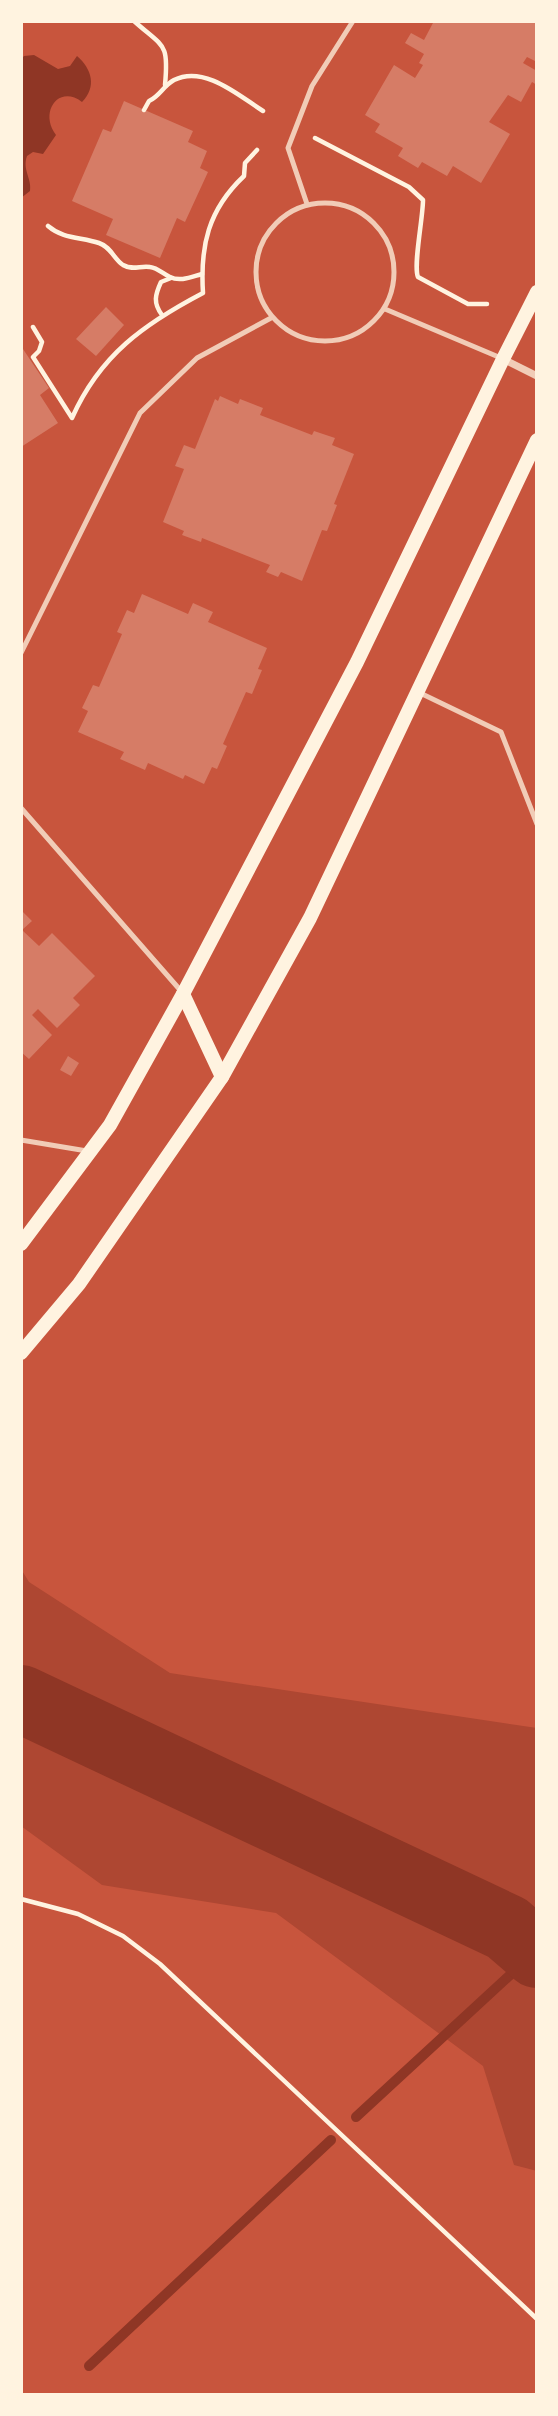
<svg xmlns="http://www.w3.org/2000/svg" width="558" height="2416" font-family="Karla,sans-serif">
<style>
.green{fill:#ae4732}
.water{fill:#8f3625}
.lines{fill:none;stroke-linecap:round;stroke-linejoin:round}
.stream{stroke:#8f3625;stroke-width:10}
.river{stroke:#8f3625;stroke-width:68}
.building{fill:#d67c66}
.path{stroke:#fff3e0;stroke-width:4.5}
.service{stroke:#f1ccb7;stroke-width:5}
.minor{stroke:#f1ccb7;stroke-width:7}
.secondary{stroke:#fff3e0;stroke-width:14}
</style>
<rect width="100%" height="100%" fill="#c8553d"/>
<polygon class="green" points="21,1569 29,1582 170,1673 537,1728 537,2171 514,2165 483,2066 276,1913 102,1885 21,1826"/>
<path class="water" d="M34,55l24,14 12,-3 7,-10c15,13 20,31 5,46 -24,-18 -43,11 -26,33l-13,19 -10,-2 -6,4c-5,14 5,22 3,35l-9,7v-139l3,-3z"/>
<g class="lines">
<g class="stream">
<polyline points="356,2117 535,1952"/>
<polyline points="89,2366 331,2140"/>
</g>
<polyline class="river" points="21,1699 507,1928 537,1954"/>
</g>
<g class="building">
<polygon points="434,21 537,21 537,62 527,57 523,63 537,71 537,85 532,82 521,102 508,95 489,122 510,134 481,183 453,166 447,176 422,162 418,168 398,156 403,148 375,132 380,124 365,115 394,65 415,78 423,65 419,63 424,54 405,43 411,33 424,40"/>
<polygon points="124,101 193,131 188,142 207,151 200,168 208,172 185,222 177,218 160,258 106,235 113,219 72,201 103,129 111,132"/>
<polygon points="106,307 124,325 96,356 76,339"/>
<polygon points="23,349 49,388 40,395 58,423 21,447 21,351"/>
<polygon points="220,396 238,404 240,399 263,408 260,415 312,435 314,431 335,438 332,445 354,454 334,504 337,505 327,531 322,530 302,581 281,572 278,577 266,572 270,565 202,538 201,542 182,535 184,531 163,522 184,469 175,466 184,445 195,449 215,399 218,401"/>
<polygon points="142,594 188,614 193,603 213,612 208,622 267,648 258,669 262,670 252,694 246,692 223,744 227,746 217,769 212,767 204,784 185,775 183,779 148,763 145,770 120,759 124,752 78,732 88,711 82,708 93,685 99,687 122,634 117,632 127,610 134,613"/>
<polygon points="21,910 32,921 22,930 39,946 52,933 95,976 73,998 80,1005 57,1028 38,1009 32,1015 52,1035 29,1059 21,1052"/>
<polygon points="68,1056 79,1063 71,1076 60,1070"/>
</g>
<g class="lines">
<g class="path">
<path d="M134,21c30,27 35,21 31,64"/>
<path d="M144,110l5,-9c11,-5 14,-15 25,-21 30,-15 64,15 89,31"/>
<path d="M315,138l94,49 14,13c0,18 -10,66 -5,77l50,27h19"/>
<path d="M48,226c15,13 33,11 51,17 12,4 15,16 24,22 10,6 18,0 27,2 8,1 13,7 20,10 10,5 21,0 32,-3"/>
<path d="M162,315c-9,-12 -7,-20 -1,-33l10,-4"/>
<path d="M33,327l9,15 -3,9 -6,6 39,61c28,-63 72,-94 131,-125 -3,-47 5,-83 41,-117l1,-13 12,-13"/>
<polyline points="21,1899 78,1914 123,1936 160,1964 537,2319"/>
</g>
<g class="service">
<circle cx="325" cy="272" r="69"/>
<polyline points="307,204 288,148 312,86 353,21"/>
<polyline points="385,309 501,358"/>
<polyline points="21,653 140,413 197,358 271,318"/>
<polyline points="418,692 501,732 537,824"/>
<polyline points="21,808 181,991"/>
<polyline points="21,1140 87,1151"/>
</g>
<polyline class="minor" points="503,359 537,376"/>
<g class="secondary">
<polyline points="183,994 222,1077"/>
<polyline points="21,1244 110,1125 183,994 357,662 503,359 537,292"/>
<polyline points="21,1353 79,1284 222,1077 310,918 537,440"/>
</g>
</g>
<rect width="558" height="2416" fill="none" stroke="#fff3e0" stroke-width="46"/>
</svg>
